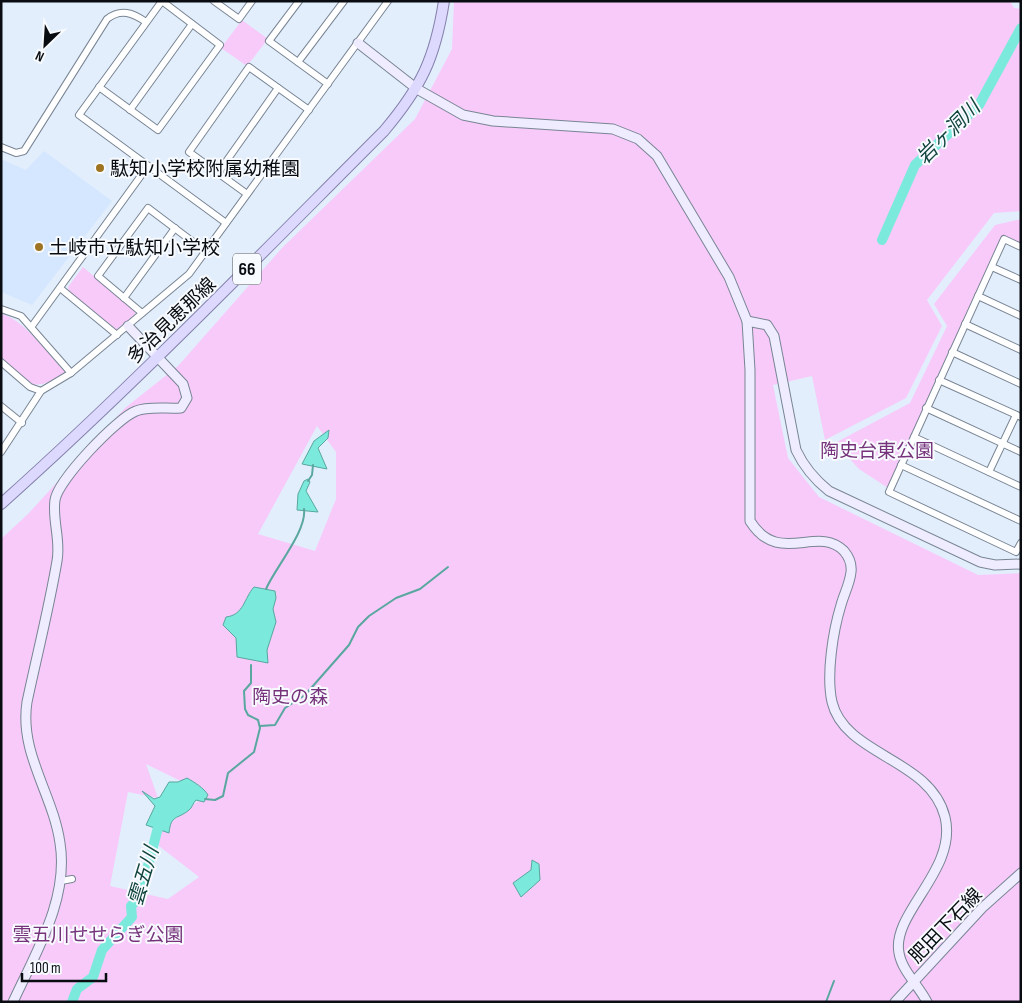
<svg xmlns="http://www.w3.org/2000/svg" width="1022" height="1003" font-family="'Sofia Sans Condensed','Noto Sans JP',sans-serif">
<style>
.built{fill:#d5e7ff}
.green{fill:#f7cafa;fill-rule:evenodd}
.water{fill:#7be9db;stroke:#59a79f}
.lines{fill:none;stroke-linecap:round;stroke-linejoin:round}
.stream{stroke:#59a79f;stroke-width:2}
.river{stroke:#7be9db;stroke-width:10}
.street-casing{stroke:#798594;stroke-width:8}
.secondary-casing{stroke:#798594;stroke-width:11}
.primary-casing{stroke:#8481ab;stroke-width:12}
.street{stroke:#fff;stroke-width:6}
.secondary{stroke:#eeecfe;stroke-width:9}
.primary{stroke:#ddd9fe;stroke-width:10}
.poi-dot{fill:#9e7423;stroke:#f7fafe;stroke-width:2}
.labels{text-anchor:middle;stroke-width:4;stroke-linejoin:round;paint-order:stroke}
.shield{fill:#f7fafe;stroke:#505459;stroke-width:1}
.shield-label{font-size:18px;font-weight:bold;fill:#090d12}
.poi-label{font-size:19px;fill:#090d12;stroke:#f7fafe;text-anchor:start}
.street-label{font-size:19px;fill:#090d12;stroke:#f7fafe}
.park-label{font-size:19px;fill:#76337b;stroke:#f7fafe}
.water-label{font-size:20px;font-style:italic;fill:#13453f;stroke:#f7fafe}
</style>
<rect width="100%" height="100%" fill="#e3eefc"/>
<polygon class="built" points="44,151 112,201 32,305 1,292 1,159 26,170"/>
<g class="green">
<path d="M454,1h556l4,7 7,1v202l-27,2 -67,87 15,26 -36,72 -81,42 -13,-64 -39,9 15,73 31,39 159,78 43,-2v429h-1020v-463l27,-25 97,-106 53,-42 104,-118 133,-129 37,-70zM317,426l19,26v47l-21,52 -57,-17zM146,764l61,30 -57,45 49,38 -31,22 -58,-13 18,-94 30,6z"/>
<polygon points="242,20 268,39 247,66 221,48"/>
<polygon points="1021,219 1021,244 1003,236 888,488 859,469 835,443 910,403 947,326 934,304 995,225"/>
<polygon points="83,267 135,311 135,315 116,330 69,292 68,287"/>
<path d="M1,314c22,4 50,43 65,59 -36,22 -36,10 -65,-15z"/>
</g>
<g class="water">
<polygon points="329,430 328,438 318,448 327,469 302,464 314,441"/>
<polygon points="308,479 310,482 306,491 318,512 297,510 298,494 304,481"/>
<path d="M254,587l21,4 1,7 -3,11 3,13 -9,28 1,13 -31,-6 -1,-19 -13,-13 3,-8c18,-2 18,-19 28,-30z"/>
<path d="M187,778c7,4 17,10 21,17l-4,7 -8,-2c-3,3 -4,8 -7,10 -12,10 -18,4 -20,23l-23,-8 9,-19 -13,-15 12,8 6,-2 9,-15h9z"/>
<polygon points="532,860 539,864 540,880 521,897 513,883 531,870"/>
</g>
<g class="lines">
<g class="stream">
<polyline points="308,481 312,475 313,465"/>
<path d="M266,589c9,-21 41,-58 38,-80"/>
<polyline points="260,726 275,725 285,708 305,695 349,645 358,627 369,616 396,598 420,589 448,567"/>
<polyline points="205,799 215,800 223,796 228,773 254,752 260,728 258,720 248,715 245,709 244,691 251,683 251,665"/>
<polyline points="826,1002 834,981"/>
</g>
<g class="river">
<polyline points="882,240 915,165 979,105 1021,28"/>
<polyline points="72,1002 77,989 93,977 102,950 132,917 131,906 140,897 161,816"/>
</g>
<g class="street-casing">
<g id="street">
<polyline points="162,1 79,115 226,223"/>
<polyline points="214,1 239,19 252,1"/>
<polyline points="299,1 269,41 328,84"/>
<polyline points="298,62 344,1"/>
<polyline points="99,87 158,130 220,45 162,1"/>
<polyline points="130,110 192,24"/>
<path d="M1,147l15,6 8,-2 83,-132c14,-11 26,-6 39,3"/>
<polyline points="218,173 278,88"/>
<polyline points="247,194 189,152 249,67 309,110"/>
<polyline points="1021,247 1004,239 889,492 1016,552 1021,543"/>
<polyline points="992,267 1021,280"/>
<polyline points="60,288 117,335"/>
<polyline points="978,296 1021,316"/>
<polyline points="124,298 175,228"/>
<polyline points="1,309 21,316 71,373"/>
<polyline points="142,313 98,276 148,208 205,251"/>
<polyline points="965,324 1021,350"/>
<polyline points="32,326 148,166"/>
<polyline points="952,352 1021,384"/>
<polyline points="1,362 30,387 41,391"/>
<polyline points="939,380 1021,417"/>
<polyline points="1,406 22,423"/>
<polyline points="926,408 1021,452"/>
<polyline points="914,437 1021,487"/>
<polyline points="1,452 41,391 71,373 189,274 388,1"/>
<polyline points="901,465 1021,521"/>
<polyline points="989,472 1016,415"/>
<polyline points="61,881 72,879"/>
</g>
</g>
<g class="secondary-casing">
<g id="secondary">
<path d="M358,43l59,46 46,26 30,6 120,8 25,10 19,17 72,121 18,44 3,49v151c29,46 67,3 94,30 5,6 8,13 7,21 -1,11 -7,22 -10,33 -8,26 -15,70 -9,97 13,54 98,56 113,115 13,53 -54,96 -46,136 3,18 20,33 28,49"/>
<path d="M747,321l20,4 7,11 22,114c8,17 18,29 33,41l151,71 15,3 26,-1"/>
<path d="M13,1002c23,-50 56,-103 47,-159 -7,-49 -41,-90 -33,-141 10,-47 22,-94 30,-141 4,-21 -5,-41 -2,-61 3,-20 62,-82 81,-89 12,-5 31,-2 45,-3l6,-10 -4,-14 -55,-58"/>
<polyline points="895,1002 982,908 1021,873"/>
</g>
</g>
<g class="primary-casing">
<path id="primary" d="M1,504c133,-119 257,-247 383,-373 37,-44 51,-72 60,-130"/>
</g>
<use href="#street" class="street"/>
<use href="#secondary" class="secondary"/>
<use href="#primary" class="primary"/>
</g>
<g class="poi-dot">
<circle cx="100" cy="168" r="5"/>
<circle cx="39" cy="247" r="5"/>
</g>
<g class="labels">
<rect class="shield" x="233" y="253.5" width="28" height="31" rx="4"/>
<g class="shield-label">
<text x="247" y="275">66</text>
</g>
<g class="poi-label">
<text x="110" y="175">駄知小学校附属幼稚園</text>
<text x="49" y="254">土岐市立駄知小学校</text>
</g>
<g class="street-label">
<text transform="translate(171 320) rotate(-44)" y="7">多治見恵那線</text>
<text transform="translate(945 925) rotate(-46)" y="7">肥田下石線</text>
</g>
<g class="park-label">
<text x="877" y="457">陶史台東公園</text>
<text x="290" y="703">陶史の森</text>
<text x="98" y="941">雲五川せせらぎ公園</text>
</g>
<g class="water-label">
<text transform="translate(948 132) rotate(-45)" y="7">岩ヶ洞川</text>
<text transform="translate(143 876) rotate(-73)" y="7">雲五川</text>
</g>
</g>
<rect width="1022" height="1003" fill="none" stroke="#090d12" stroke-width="5"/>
<g transform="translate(45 45) rotate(205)" stroke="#f7fafe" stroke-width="4" paint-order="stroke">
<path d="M0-4L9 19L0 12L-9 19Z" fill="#090d12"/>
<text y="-8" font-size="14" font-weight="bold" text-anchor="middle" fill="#090d12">N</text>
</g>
<path d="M22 973v8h84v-8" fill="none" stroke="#090d12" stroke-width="2.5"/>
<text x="30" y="973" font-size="15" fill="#090d12" stroke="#f7fafe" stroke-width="4" paint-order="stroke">100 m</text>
</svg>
